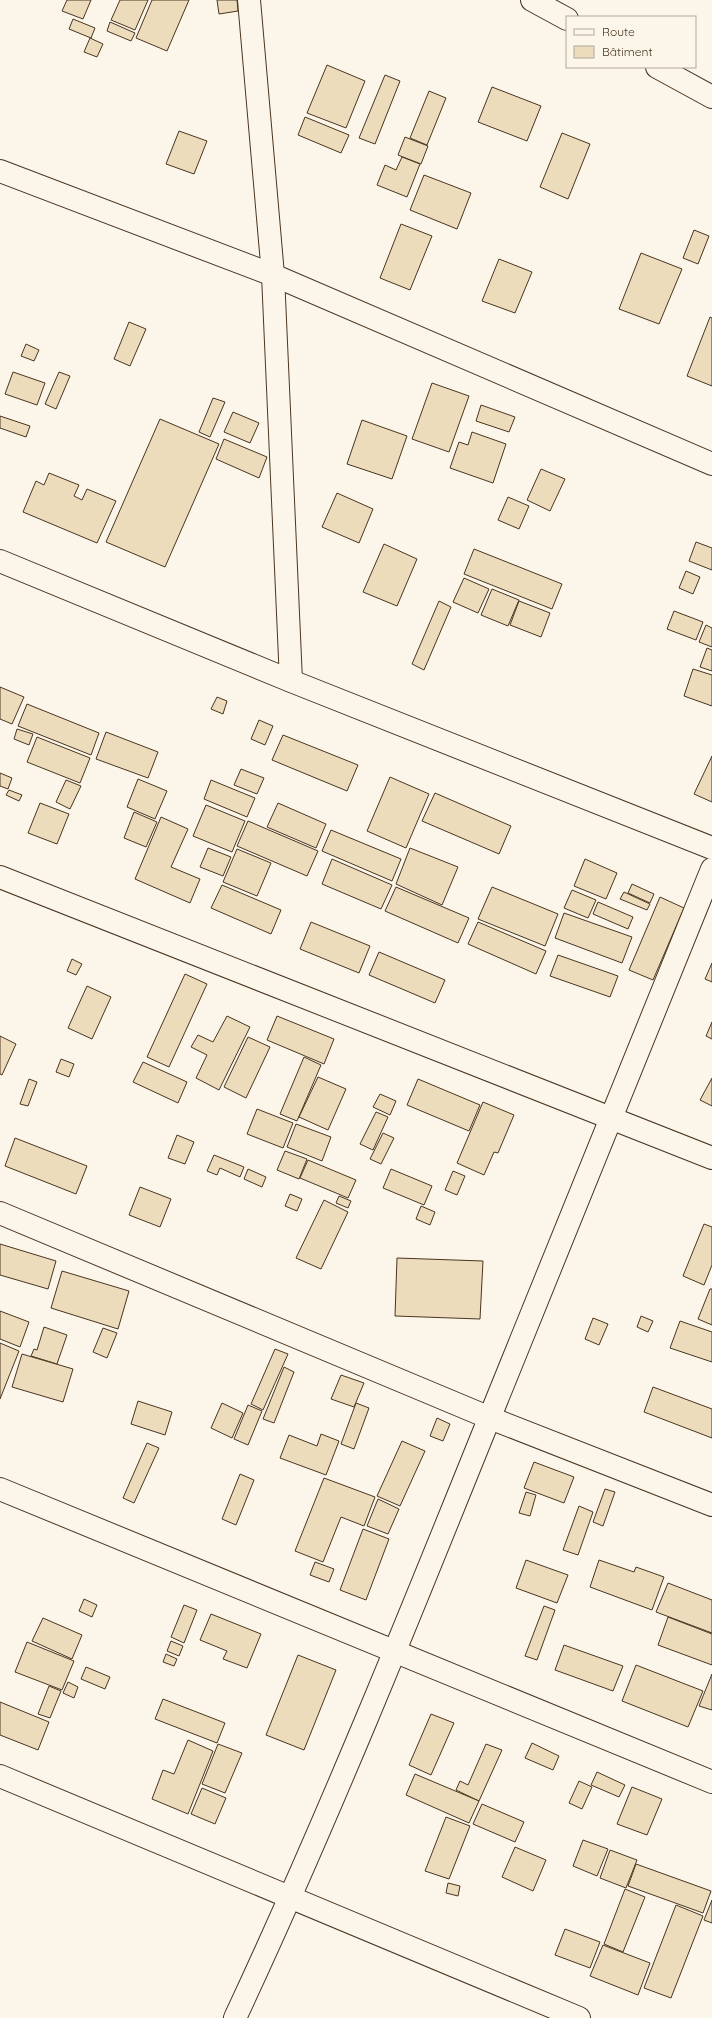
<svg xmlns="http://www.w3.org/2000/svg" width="712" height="2018" font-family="Quicksand,sans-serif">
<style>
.building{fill:#ecdcbc;stroke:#4a3520}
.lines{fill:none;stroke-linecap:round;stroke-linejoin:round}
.minor-casing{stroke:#4a3520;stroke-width:24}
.minor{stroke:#fbf6e9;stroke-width:22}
</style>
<rect width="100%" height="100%" fill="#fbf6e9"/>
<g class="building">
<polygon points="67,0 91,0 83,19 62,11"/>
<polygon points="120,0 148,0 135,30 111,20"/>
<polygon points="152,0 189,0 167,51 136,38"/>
<polygon points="217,0 237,0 238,11 219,14"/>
<polygon points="73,19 95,28 91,38 69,29"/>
<polygon points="110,22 135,33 131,41 107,31"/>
<polygon points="90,38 103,44 97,57 84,52"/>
<polygon points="327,65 365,81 346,128 307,113"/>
<polygon points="385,75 400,81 375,144 359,138"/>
<polygon points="492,87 541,106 527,141 478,122"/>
<polygon points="429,91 446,98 427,145 410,138"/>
<polygon points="305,117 349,135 341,153 298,135"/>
<polygon points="179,131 207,141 194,174 166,164"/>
<polygon points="562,133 590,144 568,199 540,187"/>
<polygon points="405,137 428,146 421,164 398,155"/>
<polygon points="402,157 420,164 407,197 377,185 385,165 396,170"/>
<polygon points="424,175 471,193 457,229 410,210"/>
<polygon points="401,224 432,236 410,290 380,278"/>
<polygon points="694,230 709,236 698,264 683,258"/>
<polygon points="641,253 682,269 659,324 619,309"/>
<polygon points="499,259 532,272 515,313 482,301"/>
<polygon points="710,317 712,318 712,386 687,376"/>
<polygon points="129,322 146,329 130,366 114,359"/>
<polygon points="26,344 39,350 34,361 21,356"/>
<polygon points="13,372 45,383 37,405 5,394"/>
<polygon points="59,372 70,376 56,409 45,404"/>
<polygon points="432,383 469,396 449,452 412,439"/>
<polygon points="213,398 225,402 210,437 199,432"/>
<polygon points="481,405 515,417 509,432 476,421"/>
<polygon points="233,412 259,423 250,443 224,432"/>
<polygon points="0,416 30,426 26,437 0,428"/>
<polygon points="160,419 219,444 165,567 106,542"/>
<polygon points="362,420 407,436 392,479 347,464"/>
<polygon points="472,432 506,444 493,483 450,468 459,442 468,445"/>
<polygon points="224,439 267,457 259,478 216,459"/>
<polygon points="541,469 565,479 550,511 527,500"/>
<polygon points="49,473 79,485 74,496 82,500 87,489 116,501 97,543 23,512 36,481 44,485"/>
<polygon points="337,493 373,509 359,543 322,527"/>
<polygon points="508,497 529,506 519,529 498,520"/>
<polygon points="696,542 712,548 712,570 689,561"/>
<polygon points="384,544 417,559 397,606 363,592"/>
<polygon points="474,549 562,584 552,609 464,574"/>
<polygon points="686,571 700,577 693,594 679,588"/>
<polygon points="464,578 489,589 478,613 453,602"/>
<polygon points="492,589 519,600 508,626 481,615"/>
<polygon points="439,601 451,607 424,670 412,664"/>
<polygon points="519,601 550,613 541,637 510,625"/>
<polygon points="674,611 703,622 696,640 667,629"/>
<polygon points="706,625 712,628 712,647 699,642"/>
<polygon points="707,648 712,650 712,671 700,667"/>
<polygon points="693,669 712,675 712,706 684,696"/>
<polygon points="0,687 24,697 12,724 0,719"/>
<polygon points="217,697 227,701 223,714 211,709"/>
<polygon points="27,704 99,733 91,755 18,726"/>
<polygon points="259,720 273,726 265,745 251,739"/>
<polygon points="17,729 33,734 29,745 14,739"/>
<polygon points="106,732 158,752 148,778 96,759"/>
<polygon points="283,735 358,765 347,791 272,760"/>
<polygon points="37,737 90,758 80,783 27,762"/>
<polygon points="712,756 712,802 694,794"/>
<polygon points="241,769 264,778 257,794 234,785"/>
<polygon points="0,773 12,778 8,789 0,786"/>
<polygon points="390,777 429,794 406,848 367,831"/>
<polygon points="138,779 167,791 155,819 127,807"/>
<polygon points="66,780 81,786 70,809 56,802"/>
<polygon points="211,780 255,798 247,817 204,799"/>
<polygon points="9,790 22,795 19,801 6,795"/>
<polygon points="435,793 511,826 499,854 422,821"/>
<polygon points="40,803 69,814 57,844 28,833"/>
<polygon points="278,803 326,824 316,848 267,827"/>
<polygon points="206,805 245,821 232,852 193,836"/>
<polygon points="134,812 157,822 146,847 124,838"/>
<polygon points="161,817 188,829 171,867 200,879 190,903 135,879"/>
<polygon points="248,821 318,851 307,876 237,846"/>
<polygon points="331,830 401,859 392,881 322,851"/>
<polygon points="208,848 231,857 223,876 200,867"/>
<polygon points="410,848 458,867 442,905 396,884"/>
<polygon points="237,849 271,863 257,896 223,882"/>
<polygon points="332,859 392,885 381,909 322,884"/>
<polygon points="585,859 617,873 606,899 574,886"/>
<polygon points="632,884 654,894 650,903 628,893"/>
<polygon points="222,885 281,910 271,934 211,908"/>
<polygon points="396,887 469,918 458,943 385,911"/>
<polygon points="492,887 558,914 545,946 478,919"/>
<polygon points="572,890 596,900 588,918 564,908"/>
<polygon points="624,892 650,904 647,910 620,899"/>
<polygon points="660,897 684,908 653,980 629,970"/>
<polygon points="598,902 633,917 628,929 593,914"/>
<polygon points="564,913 632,937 622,963 555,938"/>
<polygon points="311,922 370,946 359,973 300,949"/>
<polygon points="478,922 546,951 536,974 468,944"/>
<polygon points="379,952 445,980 435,1003 369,975"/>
<polygon points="558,955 618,976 610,997 550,976"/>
<polygon points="72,959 82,964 76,975 67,971"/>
<polygon points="712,963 712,982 705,979"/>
<polygon points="185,974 207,984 169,1067 147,1057"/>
<polygon points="87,986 111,997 92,1039 68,1028"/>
<polygon points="227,1016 250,1027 219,1090 196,1078 207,1055 191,1047 198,1035 213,1042"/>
<polygon points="277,1016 334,1039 324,1064 267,1040"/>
<polygon points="712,1022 712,1039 706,1036"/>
<polygon points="0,1036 16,1044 2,1075 0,1074"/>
<polygon points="248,1037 270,1047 246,1098 224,1087"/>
<polygon points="304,1057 321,1065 297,1121 280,1114"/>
<polygon points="61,1059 74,1064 69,1077 56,1072"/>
<polygon points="143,1062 187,1082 178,1103 133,1082"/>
<polygon points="318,1077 346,1089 328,1130 299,1117"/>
<polygon points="712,1078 712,1106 700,1100"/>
<polygon points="29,1079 37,1082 28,1106 20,1104"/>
<polygon points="418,1079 480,1105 469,1131 407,1105"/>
<polygon points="380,1094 396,1101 390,1115 373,1107"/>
<polygon points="483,1102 514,1115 498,1153 494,1152 484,1175 457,1163"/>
<polygon points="257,1109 293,1123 283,1148 247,1134"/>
<polygon points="376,1112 388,1117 373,1150 360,1144"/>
<polygon points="296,1124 331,1137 322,1161 287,1147"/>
<polygon points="383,1133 394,1138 381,1164 370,1159"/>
<polygon points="177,1135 194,1142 185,1164 168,1158"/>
<polygon points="15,1138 87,1166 76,1194 5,1166"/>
<polygon points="285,1151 307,1159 299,1179 277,1170"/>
<polygon points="214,1155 244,1167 240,1177 220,1168 217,1175 207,1171"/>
<polygon points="308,1160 356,1180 348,1198 300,1178"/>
<polygon points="248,1169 266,1177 262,1187 244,1179"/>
<polygon points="391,1169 432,1186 424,1205 383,1188"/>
<polygon points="453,1171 465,1176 457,1195 445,1190"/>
<polygon points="140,1187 171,1199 160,1227 129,1215"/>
<polygon points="290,1194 302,1199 297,1211 285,1206"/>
<polygon points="339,1196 351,1201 348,1208 336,1203"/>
<polygon points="324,1200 348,1212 321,1269 296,1258"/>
<polygon points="421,1206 435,1212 430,1225 416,1219"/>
<polygon points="704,1224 712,1227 712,1265 704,1285 683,1276"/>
<polygon points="0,1244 56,1261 48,1289 0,1275"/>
<polygon points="397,1258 483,1261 480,1319 395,1316"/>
<polygon points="62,1271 129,1291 118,1329 51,1308"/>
<polygon points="710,1289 712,1289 712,1325 698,1319"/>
<polygon points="0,1311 29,1322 20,1347 0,1339"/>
<polygon points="641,1316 653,1321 648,1332 637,1327"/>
<polygon points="593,1318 608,1324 599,1345 585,1339"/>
<polygon points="680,1321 712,1332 712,1362 670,1348"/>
<polygon points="44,1327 67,1335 57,1364 31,1356 34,1349 37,1350"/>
<polygon points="103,1328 117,1333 107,1358 93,1352"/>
<polygon points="0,1343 19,1351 0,1399"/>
<polygon points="275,1349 288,1354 263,1410 251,1404"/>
<polygon points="22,1354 73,1369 63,1402 12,1387"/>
<polygon points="284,1367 294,1372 274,1423 263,1419"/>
<polygon points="341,1375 364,1383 354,1407 331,1399"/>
<polygon points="653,1387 712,1409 712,1438 644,1412"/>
<polygon points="138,1401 172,1412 165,1435 131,1424"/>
<polygon points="222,1403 243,1413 232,1438 211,1428"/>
<polygon points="356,1403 369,1408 354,1449 341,1444"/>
<polygon points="248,1405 262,1411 248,1445 234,1439"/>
<polygon points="437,1418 450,1424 443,1441 430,1436"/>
<polygon points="321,1434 339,1441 326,1475 280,1458 289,1435 317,1446"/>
<polygon points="402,1441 425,1451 400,1506 377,1496"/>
<polygon points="147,1443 159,1448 134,1503 123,1498"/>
<polygon points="534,1462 574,1477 564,1503 524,1488"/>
<polygon points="240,1474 254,1480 236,1525 222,1519"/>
<polygon points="324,1478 375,1497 364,1526 341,1517 323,1562 295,1551"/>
<polygon points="605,1489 615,1492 603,1526 593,1522"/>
<polygon points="526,1492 536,1495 530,1516 519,1513"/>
<polygon points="378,1499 399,1509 388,1534 367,1526"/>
<polygon points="579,1506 593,1512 578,1555 563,1550"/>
<polygon points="363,1529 389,1539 366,1600 340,1590"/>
<polygon points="526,1560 568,1575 557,1603 516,1588"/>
<polygon points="599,1560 634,1572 636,1567 664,1577 652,1610 590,1587"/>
<polygon points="315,1562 334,1569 329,1582 310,1575"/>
<polygon points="668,1583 712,1600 712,1633 656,1612"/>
<polygon points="84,1599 97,1605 92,1617 79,1611"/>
<polygon points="184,1605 197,1610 184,1643 171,1637"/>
<polygon points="544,1606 555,1610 537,1660 525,1656"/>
<polygon points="211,1614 261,1634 247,1668 223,1659 227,1651 200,1640"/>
<polygon points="668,1617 712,1634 712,1665 658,1645"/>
<polygon points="43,1618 82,1635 72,1659 32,1641"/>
<polygon points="171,1641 183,1646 179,1656 167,1651"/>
<polygon points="27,1642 74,1661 62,1690 15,1672"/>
<polygon points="564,1645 623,1666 613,1691 555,1670"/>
<polygon points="166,1654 177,1659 174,1666 163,1662"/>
<polygon points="298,1655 336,1670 304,1750 266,1735"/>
<polygon points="636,1665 703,1691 688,1727 622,1701"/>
<polygon points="86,1667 110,1677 105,1689 81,1679"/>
<polygon points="712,1674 712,1710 699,1706"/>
<polygon points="68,1682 78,1687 74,1698 63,1693"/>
<polygon points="49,1686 61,1691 50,1718 38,1714"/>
<polygon points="163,1699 225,1723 217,1743 155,1719"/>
<polygon points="0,1702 49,1722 38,1750 0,1735"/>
<polygon points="431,1714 454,1723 431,1775 409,1765"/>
<polygon points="188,1740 213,1751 188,1814 152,1799 163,1770 174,1774"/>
<polygon points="532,1743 559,1756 553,1770 525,1758"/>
<polygon points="218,1744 242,1753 225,1793 202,1784"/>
<polygon points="486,1744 502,1750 479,1801 456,1790 460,1781 468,1785"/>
<polygon points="597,1772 625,1785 619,1797 591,1785"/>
<polygon points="415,1774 479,1801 469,1823 406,1795"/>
<polygon points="579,1781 592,1787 582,1809 569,1803"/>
<polygon points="632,1787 662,1799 647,1835 617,1824"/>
<polygon points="202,1788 226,1798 215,1824 191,1814"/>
<polygon points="482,1804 524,1822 515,1842 473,1824"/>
<polygon points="446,1817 470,1826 449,1879 425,1871"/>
<polygon points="583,1840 608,1849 597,1876 573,1866"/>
<polygon points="515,1847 546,1860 533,1891 502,1877"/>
<polygon points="610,1850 637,1860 626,1888 600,1878"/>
<polygon points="636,1864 711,1891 703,1913 628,1886"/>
<polygon points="448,1883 460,1886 458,1896 446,1893"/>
<polygon points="625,1889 645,1897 623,1952 604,1944"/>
<polygon points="712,1900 712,1923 704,1920"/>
<polygon points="676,1905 703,1916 671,1998 644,1988"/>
<polygon points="565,1929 600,1942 590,1968 555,1955"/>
<polygon points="603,1945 650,1963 638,1995 590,1976"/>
</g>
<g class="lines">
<g class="minor-casing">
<g id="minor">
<polyline points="249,0 273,275 291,681"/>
<polyline points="532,0 567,19"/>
<polyline points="657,67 712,97"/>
<polyline points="0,171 273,275 712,464"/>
<polyline points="0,561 291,681 712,848"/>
<polyline points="0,877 712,1158"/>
<polyline points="0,1213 490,1418 712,1505"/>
<polyline points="0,1489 712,1782"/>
<polyline points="0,1776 579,2018"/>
<path d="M235,2018c92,-197 173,-398 254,-599 75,-183 150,-366 223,-550"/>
</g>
</g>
<use href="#minor" class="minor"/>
</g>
<rect x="566" y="16" width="130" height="52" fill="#fbf6e9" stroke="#b4a999"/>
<rect x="574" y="29" width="20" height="6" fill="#fbf6e9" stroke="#b4a999"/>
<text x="602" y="36" font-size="12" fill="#4a3520">Route</text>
<rect x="574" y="46" width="20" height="12" fill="#ecdcbc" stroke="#b4a999"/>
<text x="602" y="56" font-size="12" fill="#4a3520">Bâtiment</text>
</svg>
